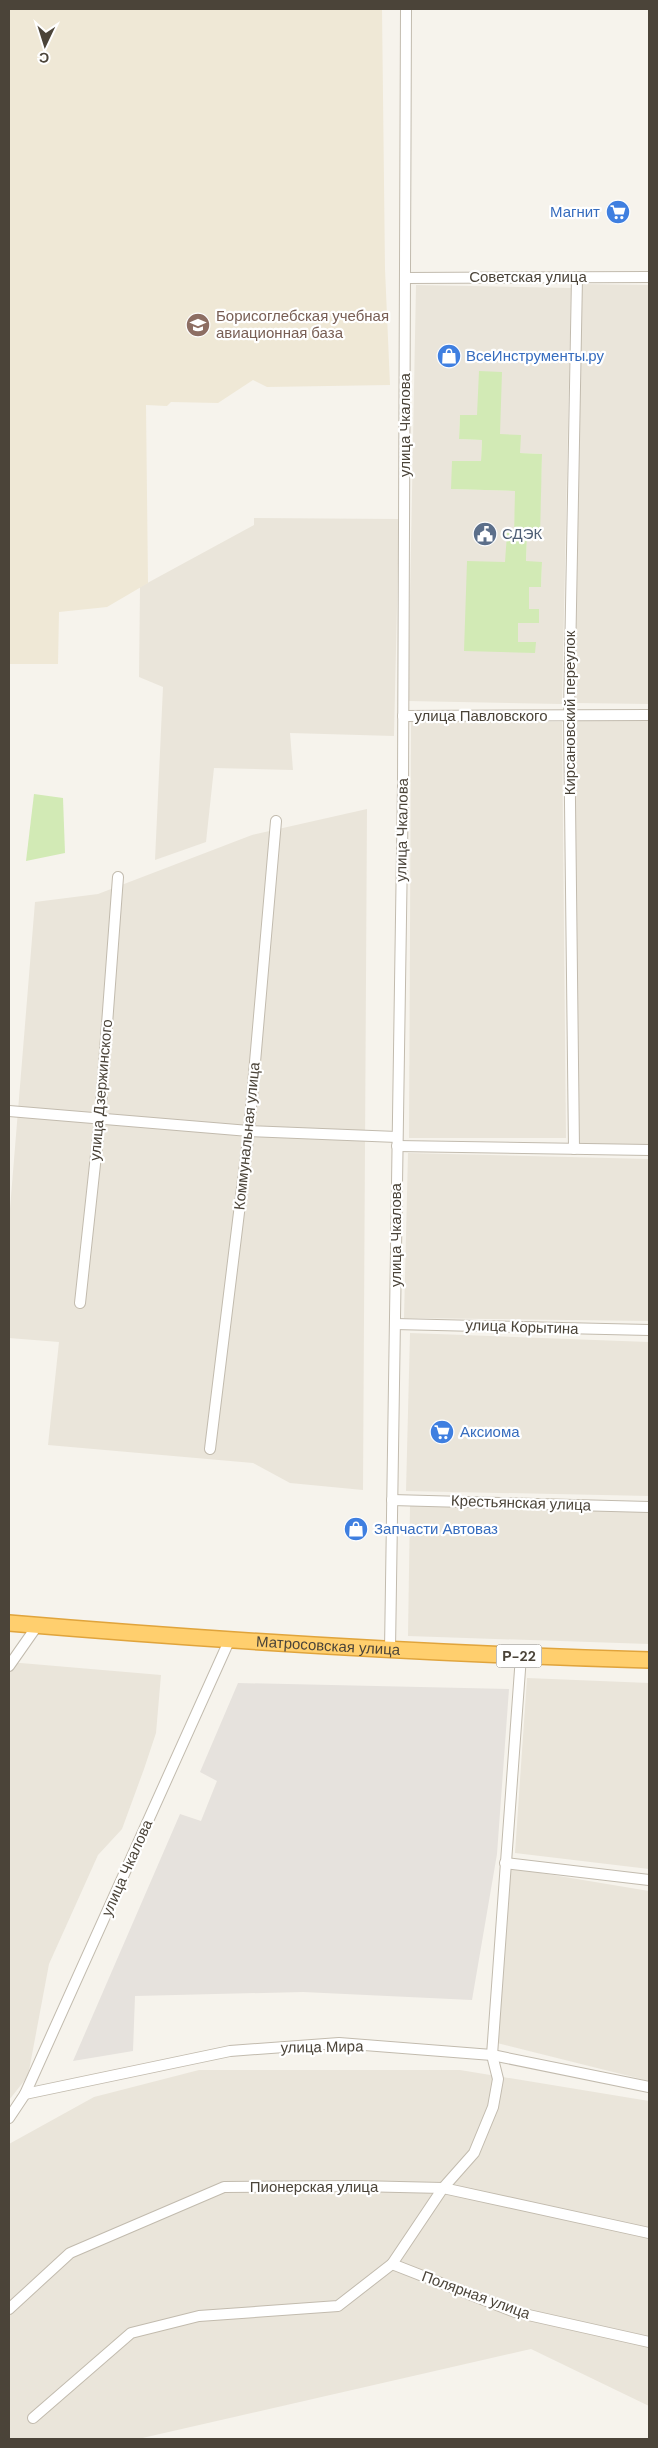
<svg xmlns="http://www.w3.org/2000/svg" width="658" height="2448" font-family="'DM Sans',sans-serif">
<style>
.residential{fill:#eae5da;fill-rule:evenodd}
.industrial{fill:#e6e2dd}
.education{fill:#efe8d6}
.green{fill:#d2eab5}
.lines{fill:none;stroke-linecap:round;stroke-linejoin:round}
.minor-casing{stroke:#c2bbae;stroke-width:12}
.highway-casing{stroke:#e0a43c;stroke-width:18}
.minor{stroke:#fff;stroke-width:10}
.highway{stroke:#ffcf6e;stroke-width:15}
.labels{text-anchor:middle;stroke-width:4.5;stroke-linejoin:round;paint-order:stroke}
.shield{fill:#fff;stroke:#817c74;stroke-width:1}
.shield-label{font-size:14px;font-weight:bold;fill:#4b4439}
.shop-label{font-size:15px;fill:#366cbe;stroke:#fff;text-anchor:start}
.street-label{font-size:15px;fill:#4b4439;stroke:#fff}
.education-label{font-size:15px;fill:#785e54;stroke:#fff;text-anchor:start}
.service-label{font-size:15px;fill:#4e5e75;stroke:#fff;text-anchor:start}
</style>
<rect width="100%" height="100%" fill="#f6f3ec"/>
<g class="residential">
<polygon points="582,284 649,285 649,704 575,703"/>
<path d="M416,285l155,3 -9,416 -154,-3zM460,415h17l43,38 22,1 -3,83 -12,-1 -1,26h16l-1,25h-12v22l10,14h-21v19l-12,-80 1,-29h7l2,-42 -65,-2 30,-27 1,-22 -23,-1z"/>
<polygon points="254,518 399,519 394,736 290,733 293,770 214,768 206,842 155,860 163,687 139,677 140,587 254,525"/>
<polygon points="649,720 649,1147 578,1146 574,721"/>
<polygon points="411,722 562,722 566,1138 409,1138"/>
<polygon points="367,809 363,1490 290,1483 253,1463 48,1445 59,1342 9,1338 9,1221 35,902 98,894 252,835"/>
<polygon points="408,1153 649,1159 649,1321 404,1318"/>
<polygon points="410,1333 649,1342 649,1496 406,1491"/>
<polygon points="410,1506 649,1512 649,1644 408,1636"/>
<polygon points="9,1662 161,1675 156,1733 144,1769 122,1829 98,1855 49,1964 28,2076 9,2100"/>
<polygon points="527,1678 649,1683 649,1869 515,1853"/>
<polygon points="511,1868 649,1891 649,2081 497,2043 500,1980"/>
<polygon points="199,2070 460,2070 649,2101 649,2406 531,2349 138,2439 9,2439 9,2144 94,2097"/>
</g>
<polygon class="industrial" points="238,1683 509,1689 497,1854 472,2000 303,1992 135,1996 133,2051 73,2061 180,1814 201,1821 217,1781 200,1772"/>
<polygon class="education" points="9,9 382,9 385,269 390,385 267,387 253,380 218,403 171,402 167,406 146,405 148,583 107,607 59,612 58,664 9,664"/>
<g class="green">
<polygon points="479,371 502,372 500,434 521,435 520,453 542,454 540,537 527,536 526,561 542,562 541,587 529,587 529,609 539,609 539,623 518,623 518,642 536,642 535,653 464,651 467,561 505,562 507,533 514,533 515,491 451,489 452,461 481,461 482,440 459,439 460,415 477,415"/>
<polygon points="34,794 63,798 65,853 26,861"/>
</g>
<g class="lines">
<g class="minor-casing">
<g id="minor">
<polyline points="406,278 649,277"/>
<polyline points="403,716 649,715"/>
<polyline points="9,1111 249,1131 397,1137"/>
<polyline points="397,1146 649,1150"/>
<polyline points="574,1149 569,716 577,277"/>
<polyline points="80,1303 100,1118 118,877"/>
<polyline points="395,1324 649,1330"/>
<polyline points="210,1449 249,1131 276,821"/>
<polyline points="392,1500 649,1507"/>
<polyline points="390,1650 403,785 406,9"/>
<polyline points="9,1666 37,1626"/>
<polyline points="505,1863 649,1880"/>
<polyline points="25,2094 230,2051 339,2043 492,2055 649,2087"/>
<polyline points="9,2118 25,2094 229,1641"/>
<polyline points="392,2264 515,2312 649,2342"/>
<polyline points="9,2309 70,2253 224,2187 356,2186 443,2188 649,2233"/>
<polyline points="33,2418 131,2333 199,2316 338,2306 392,2264 443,2188 474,2153 493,2107 498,2079 492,2055 521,1656"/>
</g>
</g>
<g class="highway-casing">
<g id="highway">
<path id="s1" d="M9,1623c213,18 426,31 640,37"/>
</g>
</g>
<use href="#minor" class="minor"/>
<use href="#highway" class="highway"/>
</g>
<defs>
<g id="supermarket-disc" transform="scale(1.25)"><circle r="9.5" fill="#3f7fe0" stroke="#fff"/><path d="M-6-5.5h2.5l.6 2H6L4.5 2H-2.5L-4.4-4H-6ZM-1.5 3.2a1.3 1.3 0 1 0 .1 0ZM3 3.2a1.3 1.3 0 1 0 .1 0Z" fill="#fff"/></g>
<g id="university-disc" transform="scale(1.25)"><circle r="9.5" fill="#8d6e63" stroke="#fff"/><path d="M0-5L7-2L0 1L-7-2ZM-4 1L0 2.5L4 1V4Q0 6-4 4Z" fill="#fff"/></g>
<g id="shop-disc" transform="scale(1.25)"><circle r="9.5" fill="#3f7fe0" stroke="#fff"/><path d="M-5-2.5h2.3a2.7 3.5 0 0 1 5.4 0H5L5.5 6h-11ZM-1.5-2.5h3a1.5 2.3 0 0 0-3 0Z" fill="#fff"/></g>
<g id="civic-disc" transform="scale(1.25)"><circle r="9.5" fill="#5c6f8a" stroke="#fff"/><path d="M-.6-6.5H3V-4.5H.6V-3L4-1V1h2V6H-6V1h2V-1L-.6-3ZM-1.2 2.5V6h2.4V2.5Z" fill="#fff"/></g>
</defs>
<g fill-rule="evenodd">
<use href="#supermarket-disc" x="618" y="212"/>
<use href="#university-disc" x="198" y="325"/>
<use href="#shop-disc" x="449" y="356"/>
<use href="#civic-disc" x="485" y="534"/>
<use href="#supermarket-disc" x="442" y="1432"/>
<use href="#shop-disc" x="356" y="1529"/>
</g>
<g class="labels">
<rect class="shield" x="496.5" y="1644.5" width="45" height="23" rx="4"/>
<g class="shield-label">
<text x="519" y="1661">Р-22</text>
</g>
<g class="shop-label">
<text x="600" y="217" text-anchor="end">Магнит</text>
<text x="466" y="361">ВсеИнструменты.ру</text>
<text x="460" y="1437">Аксиома</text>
<text x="374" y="1534">Запчасти Автоваз</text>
</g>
<g class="street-label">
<text x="528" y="282">Советская улица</text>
<text transform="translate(405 425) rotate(-90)" y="5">улица Чкалова</text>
<text transform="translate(570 713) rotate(-90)" y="5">Кирсановский переулок</text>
<text x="481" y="721">улица Павловского</text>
<text transform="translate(402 830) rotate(-89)" y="5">улица Чкалова</text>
<text transform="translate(101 1090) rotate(-85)" y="5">улица Дзержинского</text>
<text transform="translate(247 1136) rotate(-84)" y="5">Коммунальная улица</text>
<text transform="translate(396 1235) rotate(-90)" y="5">улица Чкалова</text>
<text transform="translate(522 1327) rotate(2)" y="5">улица Корытина</text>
<text transform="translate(521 1503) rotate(2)" y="5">Крестьянская улица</text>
<text dy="5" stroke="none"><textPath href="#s1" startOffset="320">Матросовская улица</textPath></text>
<text transform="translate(127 1868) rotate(-66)" y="5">улица Чкалова</text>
<text transform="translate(322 2047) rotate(-1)" y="5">улица Мира</text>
<text x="314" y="2192">Пионерская улица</text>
<text transform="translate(476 2295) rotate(20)" y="5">Полярная улица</text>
</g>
<g class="education-label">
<text x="216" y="321">Борисоглебская учебная<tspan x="216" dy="17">авиационная база</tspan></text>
</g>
<g class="service-label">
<text x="502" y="539">СДЭК</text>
</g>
</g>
<rect width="658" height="2448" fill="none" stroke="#4b4439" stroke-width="20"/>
<g transform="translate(45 45) rotate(184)" stroke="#ffffff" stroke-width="4" paint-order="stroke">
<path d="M0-4L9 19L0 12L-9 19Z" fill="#4b4439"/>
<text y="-8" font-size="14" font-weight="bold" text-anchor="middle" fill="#4b4439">С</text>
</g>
</svg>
